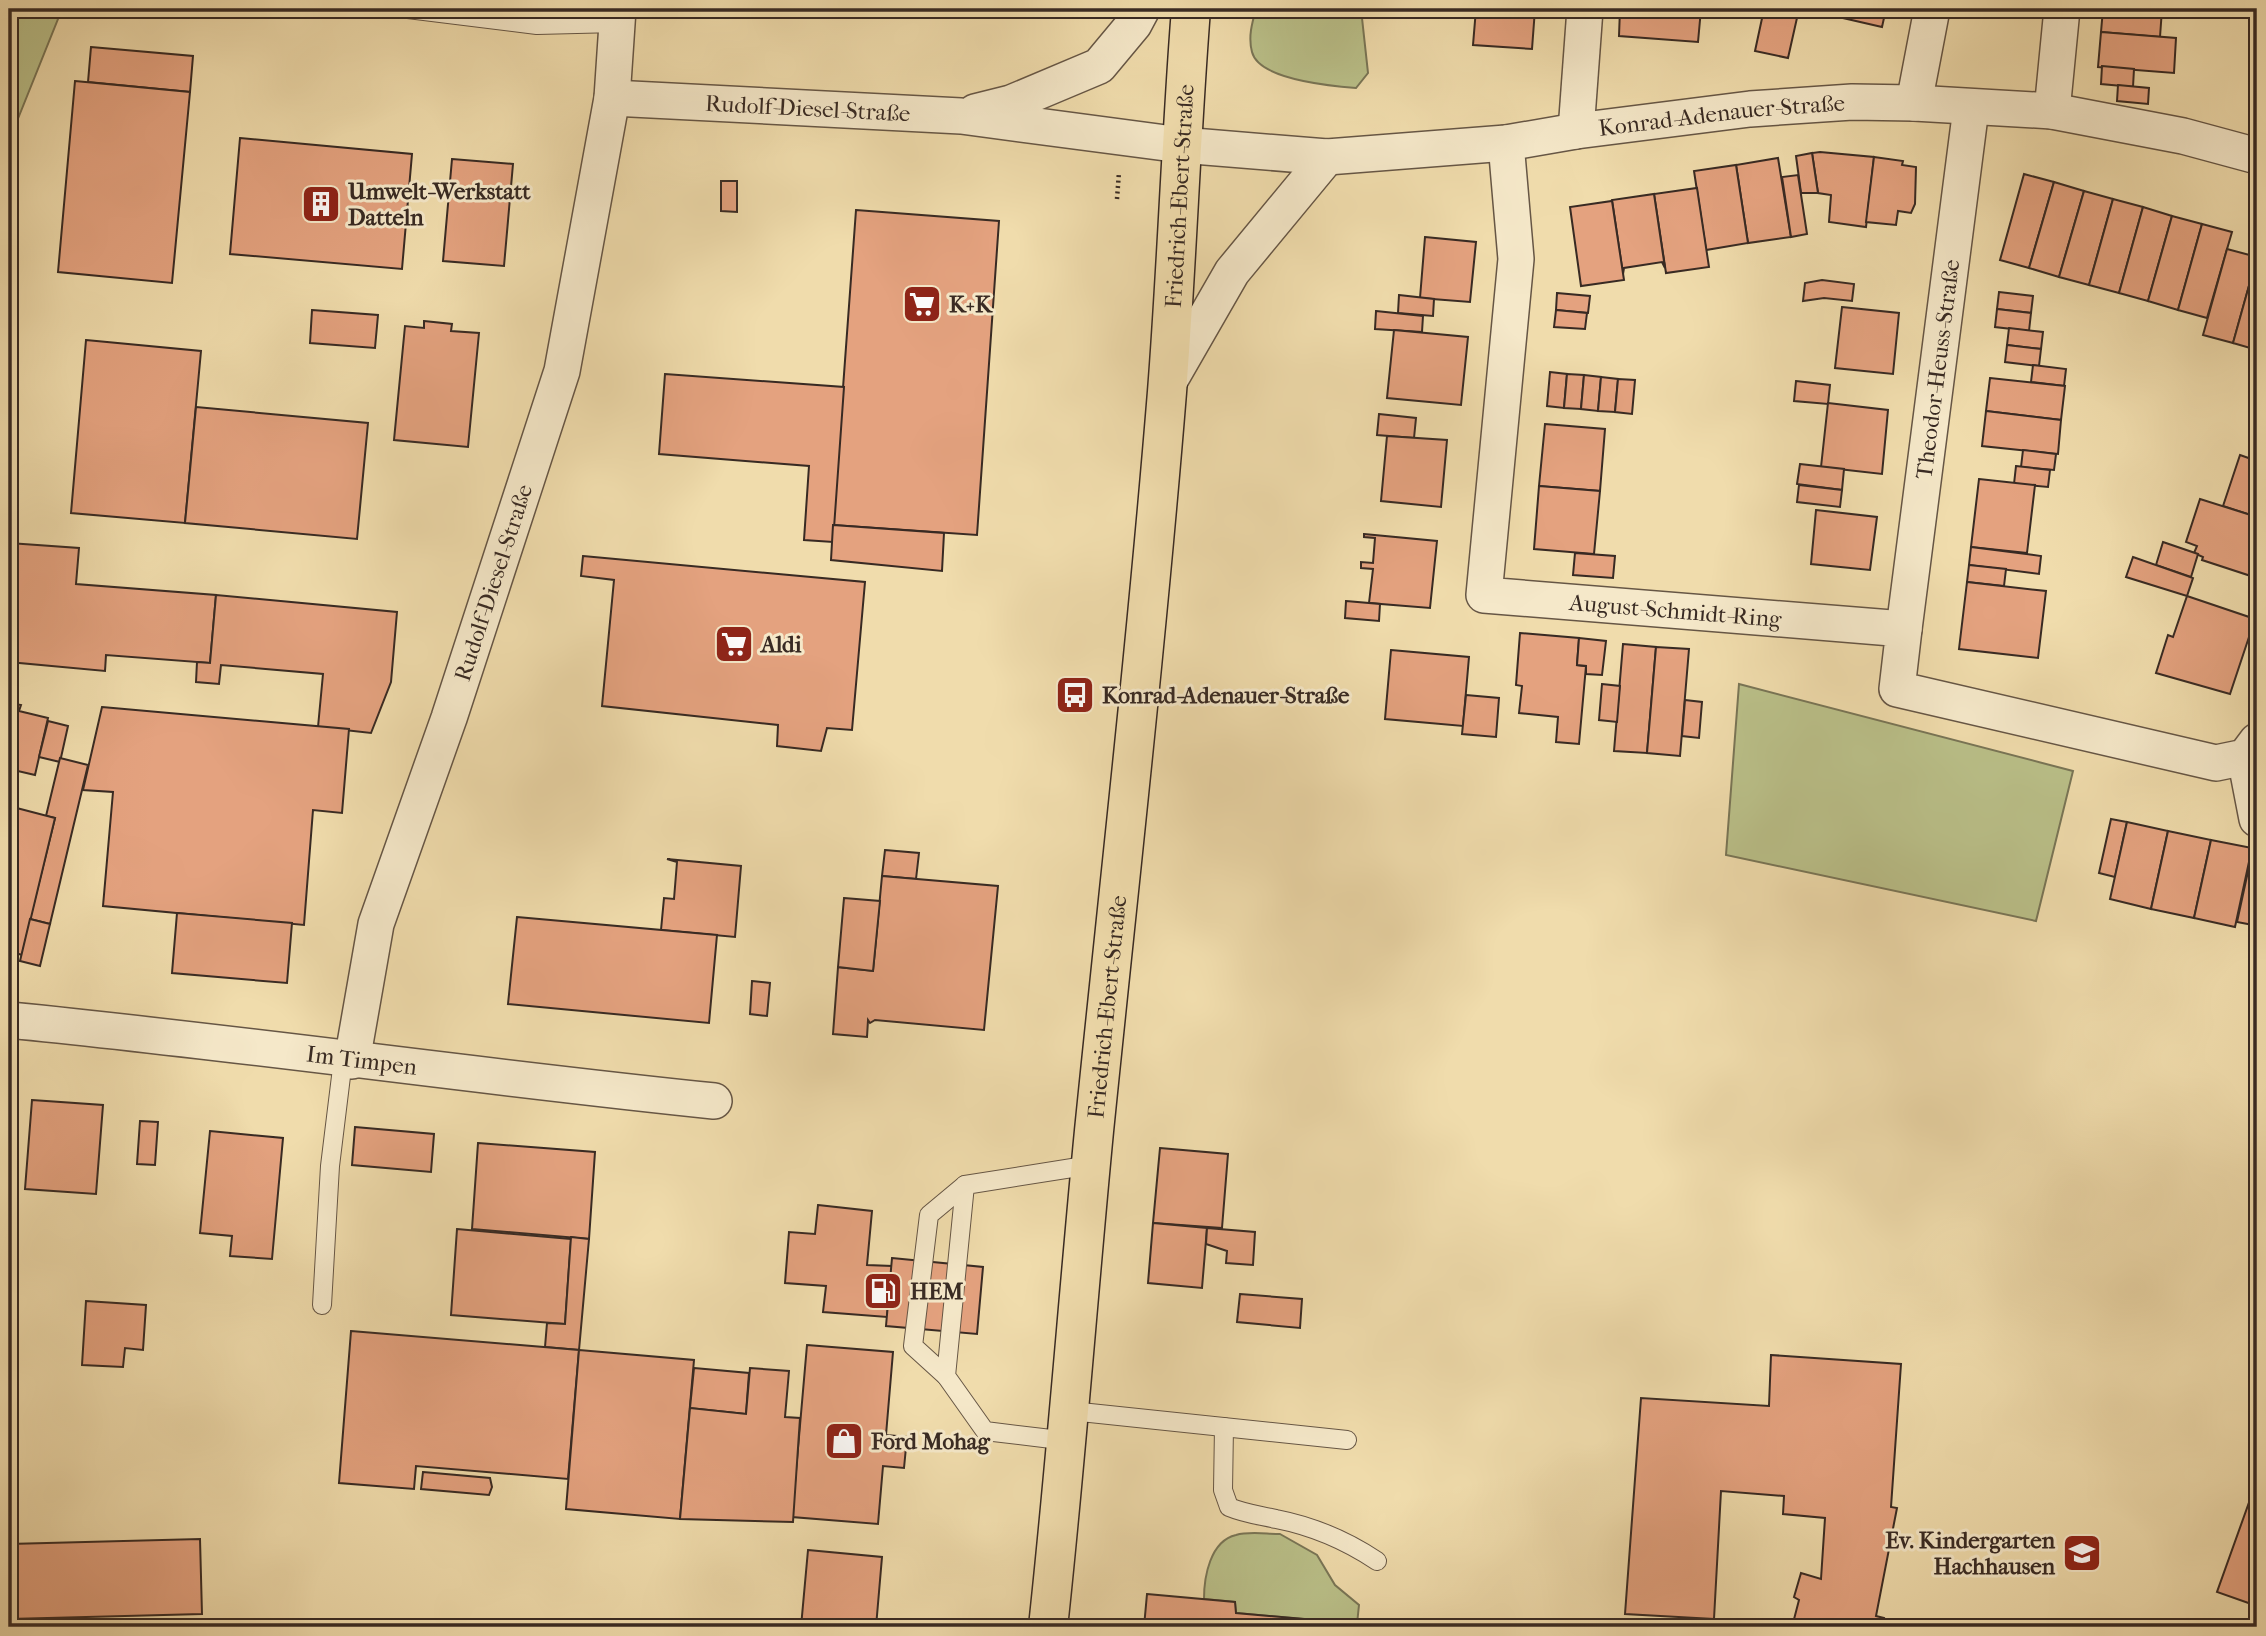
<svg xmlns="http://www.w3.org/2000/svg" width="2266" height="1636" font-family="'IM FELL French Canon',serif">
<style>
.green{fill:#bac089;stroke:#797556;stroke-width:2}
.building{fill:#e4a27f;stroke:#382a23;stroke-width:2}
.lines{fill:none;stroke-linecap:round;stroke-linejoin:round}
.service-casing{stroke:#665645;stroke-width:20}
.minor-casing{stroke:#665645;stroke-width:38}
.primary-casing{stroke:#382a23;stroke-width:41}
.path{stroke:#382a23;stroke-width:4.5;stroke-dasharray:2 3.5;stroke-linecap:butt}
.service{stroke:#f5e8c9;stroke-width:18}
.minor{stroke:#f5e8c9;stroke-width:35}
.primary{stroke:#f0dcac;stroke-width:38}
.labels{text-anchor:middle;stroke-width:6;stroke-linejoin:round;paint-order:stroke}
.street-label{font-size:23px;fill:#382a23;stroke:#f5e8c9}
.poi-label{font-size:23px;font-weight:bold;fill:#382a23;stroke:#f5e8c9;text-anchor:start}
</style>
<rect width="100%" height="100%" fill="#f0dcac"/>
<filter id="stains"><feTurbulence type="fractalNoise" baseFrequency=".00286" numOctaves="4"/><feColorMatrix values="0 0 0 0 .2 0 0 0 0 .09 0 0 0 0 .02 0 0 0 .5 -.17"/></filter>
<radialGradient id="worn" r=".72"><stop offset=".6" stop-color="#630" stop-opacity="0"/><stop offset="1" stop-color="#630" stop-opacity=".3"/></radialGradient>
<g class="green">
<polygon points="9,9 62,9 9,141"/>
<path d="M1256,9h105l7,64 -12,15c-25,-2 -97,-8 -104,-36 -4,-15 0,-29 4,-43z"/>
<polygon points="1739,684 2073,771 2036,921 1726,855"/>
<path d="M1280,1534l37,21 18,30 24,20 -2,19 -121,-11 -1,-11 -31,-3c0,-22 6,-58 32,-64 13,-4 30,-1 44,-1z"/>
</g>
<g class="building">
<polygon points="1476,9 1535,9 1532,49 1473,45"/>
<polygon points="1620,9 1701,9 1698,42 1619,36"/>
<polygon points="1764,9 1799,9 1788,58 1755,51"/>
<polygon points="1822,9 1886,9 1882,27 1821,13"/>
<polygon points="2103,9 2162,9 2160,37 2101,32"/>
<polygon points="2101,32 2176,38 2174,73 2098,67"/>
<polygon points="91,47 193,56 190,92 88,82"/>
<polygon points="2102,66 2134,69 2133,87 2101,84"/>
<polygon points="75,81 190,92 172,283 58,272"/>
<polygon points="2118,85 2149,88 2148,104 2117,101"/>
<polygon points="240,138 412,154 402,269 230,254"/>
<polygon points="1820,152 1874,157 1866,227 1829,222 1831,195 1818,193 1812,153"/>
<polygon points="1812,153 1818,193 1801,193 1796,156"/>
<polygon points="1874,157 1903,161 1902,165 1916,167 1915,204 1911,213 1898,211 1896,225 1866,222"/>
<polygon points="1778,158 1791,237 1748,243 1736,165"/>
<polygon points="452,159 513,164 504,266 443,261"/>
<polygon points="1736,165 1748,243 1706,250 1694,171"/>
<polygon points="2024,174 2054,182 2029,268 2000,260"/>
<polygon points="1798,175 1807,234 1791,237 1782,177"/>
<polygon points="721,181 737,181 737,212 721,211"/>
<polygon points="2054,182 2084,191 2059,277 2029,268"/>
<polygon points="1697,188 1709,267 1666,273 1654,194"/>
<polygon points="2084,191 2113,199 2089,285 2059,277"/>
<polygon points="1654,194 1665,268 1662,262 1624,268 1623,274 1612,200"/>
<polygon points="2113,199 2143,207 2119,293 2089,285"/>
<polygon points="1612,201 1624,280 1581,286 1570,207"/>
<polygon points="2143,207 2172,216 2148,301 2119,293"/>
<polygon points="856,210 999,221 977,535 833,525"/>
<polygon points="2172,216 2202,224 2178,310 2148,301"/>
<polygon points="2202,224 2232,232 2207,318 2178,310"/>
<polygon points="1425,237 1476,242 1470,302 1420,298"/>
<polygon points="2227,249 2257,257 2233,343 2203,335"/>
<polygon points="2257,257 2257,350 2233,343"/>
<polygon points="1822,280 1854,284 1852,301 1824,298 1803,301 1805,283"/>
<polygon points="1999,292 2033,296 2031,313 1997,309"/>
<polygon points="1557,293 1590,296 1588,313 1556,310"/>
<polygon points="1399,295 1434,299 1433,316 1398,313"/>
<polygon points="1842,307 1899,313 1893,374 1835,368"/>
<polygon points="1997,309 2031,313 2029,331 1995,327"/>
<polygon points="312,310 378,315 375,348 310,343"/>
<polygon points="1556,310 1587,313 1585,329 1554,327"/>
<polygon points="1376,311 1423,316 1422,332 1375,329"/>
<polygon points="424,321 452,324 451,331 479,333 468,447 394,440 405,326 424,328"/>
<polygon points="2009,328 2043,332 2041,349 2007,345"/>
<polygon points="1394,330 1468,337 1461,405 1387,398"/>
<polygon points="86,340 201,351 185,523 71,513"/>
<polygon points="2007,345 2041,349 2039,366 2005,362"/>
<polygon points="2033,365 2066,369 2064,386 2031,382"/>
<polygon points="1550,372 1567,374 1564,408 1547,406"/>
<polygon points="665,374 844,387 833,542 804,540 809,466 659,454"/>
<polygon points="1567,374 1584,375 1581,409 1564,408"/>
<polygon points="1584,375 1601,377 1598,411 1581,409"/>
<polygon points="1601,377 1618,379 1615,412 1598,411"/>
<polygon points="1990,378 2065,386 2061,420 1986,411"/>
<polygon points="1618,379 1635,380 1632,414 1615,412"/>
<polygon points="1796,381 1830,385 1828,404 1794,401"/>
<polygon points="1828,403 1888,410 1882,474 1821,467"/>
<polygon points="196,407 368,423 357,539 185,523"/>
<polygon points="1986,411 2061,420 2058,454 1982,446"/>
<polygon points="1379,414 1416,418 1414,438 1377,435"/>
<polygon points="1545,424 1605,429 1600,491 1539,486"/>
<polygon points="1387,436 1447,440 1441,507 1381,501"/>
<polygon points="2023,450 2056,454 2054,470 2021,467"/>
<polygon points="2240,455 2257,461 2257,517 2223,506"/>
<polygon points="1800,464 1844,469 1842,490 1797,484"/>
<polygon points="2016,466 2050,470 2048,487 2014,484"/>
<polygon points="1979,479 2035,485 2027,553 1971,547"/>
<polygon points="1799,485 1842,490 1840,507 1797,502"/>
<polygon points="1539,486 1600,491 1594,554 1534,549"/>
<polygon points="2200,499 2257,517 2257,578 2202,560 2203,557 2194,553 2197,546 2186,542"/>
<polygon points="1816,510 1877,517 1870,570 1811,564"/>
<polygon points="833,525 944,533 942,571 831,560"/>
<polygon points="1364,534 1437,541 1430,608 1369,603 1373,569 1361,568 1361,562 1373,563 1375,538 1364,537"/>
<polygon points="2163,542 2198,554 2191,577 2156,565"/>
<polygon points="9,543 79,548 76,584 216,595 210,663 106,655 105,671 9,662"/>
<polygon points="1971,547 2041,556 2039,574 1969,565"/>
<polygon points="1575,553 1615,556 1613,578 1573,575"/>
<polygon points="583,556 865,582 852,730 827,728 821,751 777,746 778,725 602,706 614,580 581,576"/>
<polygon points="2133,557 2193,578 2187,596 2126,577"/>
<polygon points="1969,565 2006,569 2004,586 1967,582"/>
<polygon points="1967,582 2046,591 2038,658 1959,649"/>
<polygon points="216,595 397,612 391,682 371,733 318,727 323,674 221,665 219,684 196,682 197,662 210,663"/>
<polygon points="2187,596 2255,619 2230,694 2156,673 2168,635 2173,637"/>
<polygon points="1346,601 1380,604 1379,621 1345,618"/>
<polygon points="1520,633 1579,638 1577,665 1586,666 1579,744 1556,742 1558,717 1519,713 1522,686 1516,685"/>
<polygon points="1579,638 1606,641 1602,675 1586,674 1586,666 1577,665"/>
<polygon points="1623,644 1656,647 1647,753 1614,751"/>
<polygon points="1656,647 1689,649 1680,756 1647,753"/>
<polygon points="1391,650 1469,657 1463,726 1385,719"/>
<polygon points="1602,684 1620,686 1617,722 1599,720"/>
<polygon points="1466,695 1499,698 1496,737 1462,734"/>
<polygon points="1685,700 1702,702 1699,738 1682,736"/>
<polygon points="15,704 21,705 19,711 48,718 35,775 9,769 9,714 12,715"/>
<polygon points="102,707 349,729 342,813 313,810 304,925 103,906 113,792 83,790"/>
<polygon points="48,721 68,726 60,762 39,757"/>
<polygon points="60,758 88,765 50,924 30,919 55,818 46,816"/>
<polygon points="9,806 55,818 22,955 9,951"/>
<polygon points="2111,819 2127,822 2115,877 2099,873"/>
<polygon points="2127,822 2168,831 2151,909 2110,899"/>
<polygon points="2168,831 2211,840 2194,918 2151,909"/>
<polygon points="2211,840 2252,848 2235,927 2194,918"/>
<polygon points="885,850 919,853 916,879 882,876"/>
<polygon points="2252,853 2257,854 2257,907 2253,925 2237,922"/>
<polygon points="667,859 741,866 735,937 661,930 664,898 674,899 677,862"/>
<polygon points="882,876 998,886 984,1030 875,1020 870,1023 868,1020 867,1037 833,1034 838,967 873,971"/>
<polygon points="844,898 880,901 873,971 838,967"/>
<polygon points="177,913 292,923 287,983 172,973"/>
<polygon points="517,917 717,935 709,1023 508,1004"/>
<polygon points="30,919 50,924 40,966 20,961"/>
<polygon points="752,981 770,983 767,1016 750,1014"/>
<polygon points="32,1100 103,1105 96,1194 25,1189"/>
<polygon points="140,1121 158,1122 155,1165 137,1164"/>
<polygon points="355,1127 434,1134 431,1172 352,1165"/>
<polygon points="210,1131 283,1138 272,1259 230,1256 232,1236 200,1233"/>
<polygon points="478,1143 595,1152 589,1239 472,1229"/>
<polygon points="1160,1148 1228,1154 1222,1228 1153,1223"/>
<polygon points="818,1205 872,1211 867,1265 892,1266 887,1317 823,1312 826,1286 785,1283 789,1232 815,1234"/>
<polygon points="1153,1223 1207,1228 1202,1288 1148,1283"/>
<polygon points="1207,1228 1255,1232 1253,1265 1226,1263 1227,1251 1206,1244"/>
<polygon points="457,1229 571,1239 565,1324 451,1315"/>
<polygon points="571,1237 589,1239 579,1350 545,1347 547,1323 565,1324"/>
<polygon points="892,1258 983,1267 977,1334 886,1326"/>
<polygon points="1240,1294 1302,1299 1300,1328 1237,1322"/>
<polygon points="86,1301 146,1305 143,1350 125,1348 123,1367 82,1365"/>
<polygon points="351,1331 579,1350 568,1479 416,1466 414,1489 339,1483"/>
<polygon points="807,1345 893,1352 886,1435 907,1437 904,1468 883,1466 878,1524 792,1517"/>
<polygon points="579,1350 694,1360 680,1519 566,1509"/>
<polygon points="1771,1355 1901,1364 1891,1507 1897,1508 1876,1616 1884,1618 1882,1627 1792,1627 1799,1600 1794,1597 1801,1573 1821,1579 1825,1518 1783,1514 1784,1496 1721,1491 1714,1619 1625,1614 1641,1398 1769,1406"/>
<polygon points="694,1368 749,1373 746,1414 690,1408"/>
<polygon points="750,1368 789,1371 785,1417 800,1418 793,1522 680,1519 690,1408 746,1414"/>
<polygon points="423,1472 490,1478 492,1487 489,1495 421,1489"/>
<polygon points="2257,1480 2257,1606 2217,1592"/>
<polygon points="200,1539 202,1614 9,1619 9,1544"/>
<polygon points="808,1550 882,1557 876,1627 801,1627"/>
<polygon points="1147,1594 1235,1602 1236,1613 1397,1627 1144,1627"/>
<polygon points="1425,1619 1515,1627 1423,1627"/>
<polygon points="377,1622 434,1627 377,1627"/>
</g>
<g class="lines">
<g class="service-casing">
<g id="service">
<polyline points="408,9 537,25 617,23"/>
<polyline points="322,1305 330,1166 343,1060"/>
<polyline points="946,1376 913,1346 929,1215 965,1185"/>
<polyline points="1071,1411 1347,1440"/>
<path d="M1224,1427l-1,63 6,17c17,7 30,8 47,12 36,7 71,22 101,42"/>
<polyline points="1068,1441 985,1431 946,1376 965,1185 1091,1165"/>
</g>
</g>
<g class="minor-casing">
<g id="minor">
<path id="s1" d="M612,98l349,18 220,29 146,12 179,-14 70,-12 174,-22 102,-7 62,1 138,8 131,25 74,20"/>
<polyline points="1914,103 1932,9"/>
<polyline points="2052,111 2062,9"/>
<polyline points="975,112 1011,103 1099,66 1134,24 1142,9"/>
<polyline points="1576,131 1585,9"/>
<path id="s2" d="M1506,143l10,116 -32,336 420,34 -7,60 319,74 29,-6 12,-16"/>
<polyline points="1167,385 1232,272 1327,157"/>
<path id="s3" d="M1904,629l67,-521"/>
<polyline points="2245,757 2257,819"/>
<path id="s4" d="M9,1020c235,23 470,57 705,81"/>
<path id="s5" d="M352,1061l24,-137 73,-206 113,-347 50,-273 6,-89"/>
</g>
</g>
<g class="primary-casing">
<g id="primary">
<path id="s6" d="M1048,1627c18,-165 30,-330 46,-496 25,-246 53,-492 73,-739 10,-128 14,-256 24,-383"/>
</g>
</g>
<polyline class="path" points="1117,199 1119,172"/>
<use href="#service" class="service"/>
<use href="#minor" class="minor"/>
<use href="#primary" class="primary"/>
</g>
<defs>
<g id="building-square" transform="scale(2.0125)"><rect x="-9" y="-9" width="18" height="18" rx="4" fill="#8f2418" stroke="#f5e8c9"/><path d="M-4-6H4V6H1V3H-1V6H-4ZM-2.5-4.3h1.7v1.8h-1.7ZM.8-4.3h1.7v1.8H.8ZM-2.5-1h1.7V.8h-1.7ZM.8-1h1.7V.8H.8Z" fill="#fff"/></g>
<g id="supermarket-square" transform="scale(2.0125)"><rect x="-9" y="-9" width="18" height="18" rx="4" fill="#8f2418" stroke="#f5e8c9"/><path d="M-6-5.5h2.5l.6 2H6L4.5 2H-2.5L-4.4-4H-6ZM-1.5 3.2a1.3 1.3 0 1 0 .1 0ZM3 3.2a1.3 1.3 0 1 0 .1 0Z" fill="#fff"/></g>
<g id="bus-square" transform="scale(2.0125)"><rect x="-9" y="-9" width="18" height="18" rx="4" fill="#8f2418" stroke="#f5e8c9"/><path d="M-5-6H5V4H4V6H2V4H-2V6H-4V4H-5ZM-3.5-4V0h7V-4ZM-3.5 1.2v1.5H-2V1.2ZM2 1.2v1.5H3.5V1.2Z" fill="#fff"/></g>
<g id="fuel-square" transform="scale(2.0125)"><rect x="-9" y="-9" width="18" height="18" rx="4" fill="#8f2418" stroke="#f5e8c9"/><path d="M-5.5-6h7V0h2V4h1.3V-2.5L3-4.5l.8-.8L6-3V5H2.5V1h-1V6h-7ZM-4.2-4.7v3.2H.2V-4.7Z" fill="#fff"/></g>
<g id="shop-square" transform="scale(2.0125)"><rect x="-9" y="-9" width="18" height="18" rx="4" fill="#8f2418" stroke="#f5e8c9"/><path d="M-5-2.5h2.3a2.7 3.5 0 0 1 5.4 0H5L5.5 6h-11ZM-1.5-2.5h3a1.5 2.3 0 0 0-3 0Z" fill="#fff"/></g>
<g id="school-square" transform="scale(2.0125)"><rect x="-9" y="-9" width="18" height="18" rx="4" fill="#8f2418" stroke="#f5e8c9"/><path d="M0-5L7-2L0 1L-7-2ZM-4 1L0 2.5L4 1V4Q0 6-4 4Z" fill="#fff"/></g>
</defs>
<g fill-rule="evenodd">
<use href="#building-square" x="321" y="204"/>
<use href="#supermarket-square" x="922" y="304"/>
<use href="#supermarket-square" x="734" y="644"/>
<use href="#bus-square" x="1075" y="695"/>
<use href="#fuel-square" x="883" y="1291"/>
<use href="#shop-square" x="844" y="1441"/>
<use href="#school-square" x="2082" y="1553"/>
</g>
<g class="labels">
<g class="street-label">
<text dy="8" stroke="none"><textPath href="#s1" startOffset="196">Rudolf-Diesel-Straße</textPath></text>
<text dy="8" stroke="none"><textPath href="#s1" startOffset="1115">Konrad-Adenauer-Straße</textPath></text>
<text dy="8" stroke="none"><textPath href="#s6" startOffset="1437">Friedrich-Ebert-Straße</textPath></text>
<text dy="8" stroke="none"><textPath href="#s3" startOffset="262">Theodor-Heuss-Straße</textPath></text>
<text dy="8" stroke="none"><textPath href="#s5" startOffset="500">Rudolf-Diesel-Straße</textPath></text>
<text dy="8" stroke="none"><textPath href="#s2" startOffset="646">August-Schmidt-Ring</textPath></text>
<text dy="8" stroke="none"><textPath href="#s6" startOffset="623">Friedrich-Ebert-Straße</textPath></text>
<text dy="8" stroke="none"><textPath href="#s4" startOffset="355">Im Timpen</textPath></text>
</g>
<g class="poi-label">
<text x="348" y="199">Umwelt-Werkstatt<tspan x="348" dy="26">Datteln</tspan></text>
<text x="949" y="312">K+K</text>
<text x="761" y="652">Aldi</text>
<text x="1102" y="703">Konrad-Adenauer-Straße</text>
<text x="910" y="1299">HEM</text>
<text x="871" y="1449">Ford Mohag</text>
<text x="2055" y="1548" text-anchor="end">Ev. Kindergarten<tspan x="2055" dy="26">Hachhausen</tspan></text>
</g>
</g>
<rect width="2266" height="1636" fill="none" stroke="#f0dcac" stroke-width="35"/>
<rect x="10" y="10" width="2245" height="1615" fill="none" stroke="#382a23" stroke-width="3.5"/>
<rect x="18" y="18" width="2231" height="1601" fill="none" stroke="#382a23" stroke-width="2"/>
<rect width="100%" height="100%" filter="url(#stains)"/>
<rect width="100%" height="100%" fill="url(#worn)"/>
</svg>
